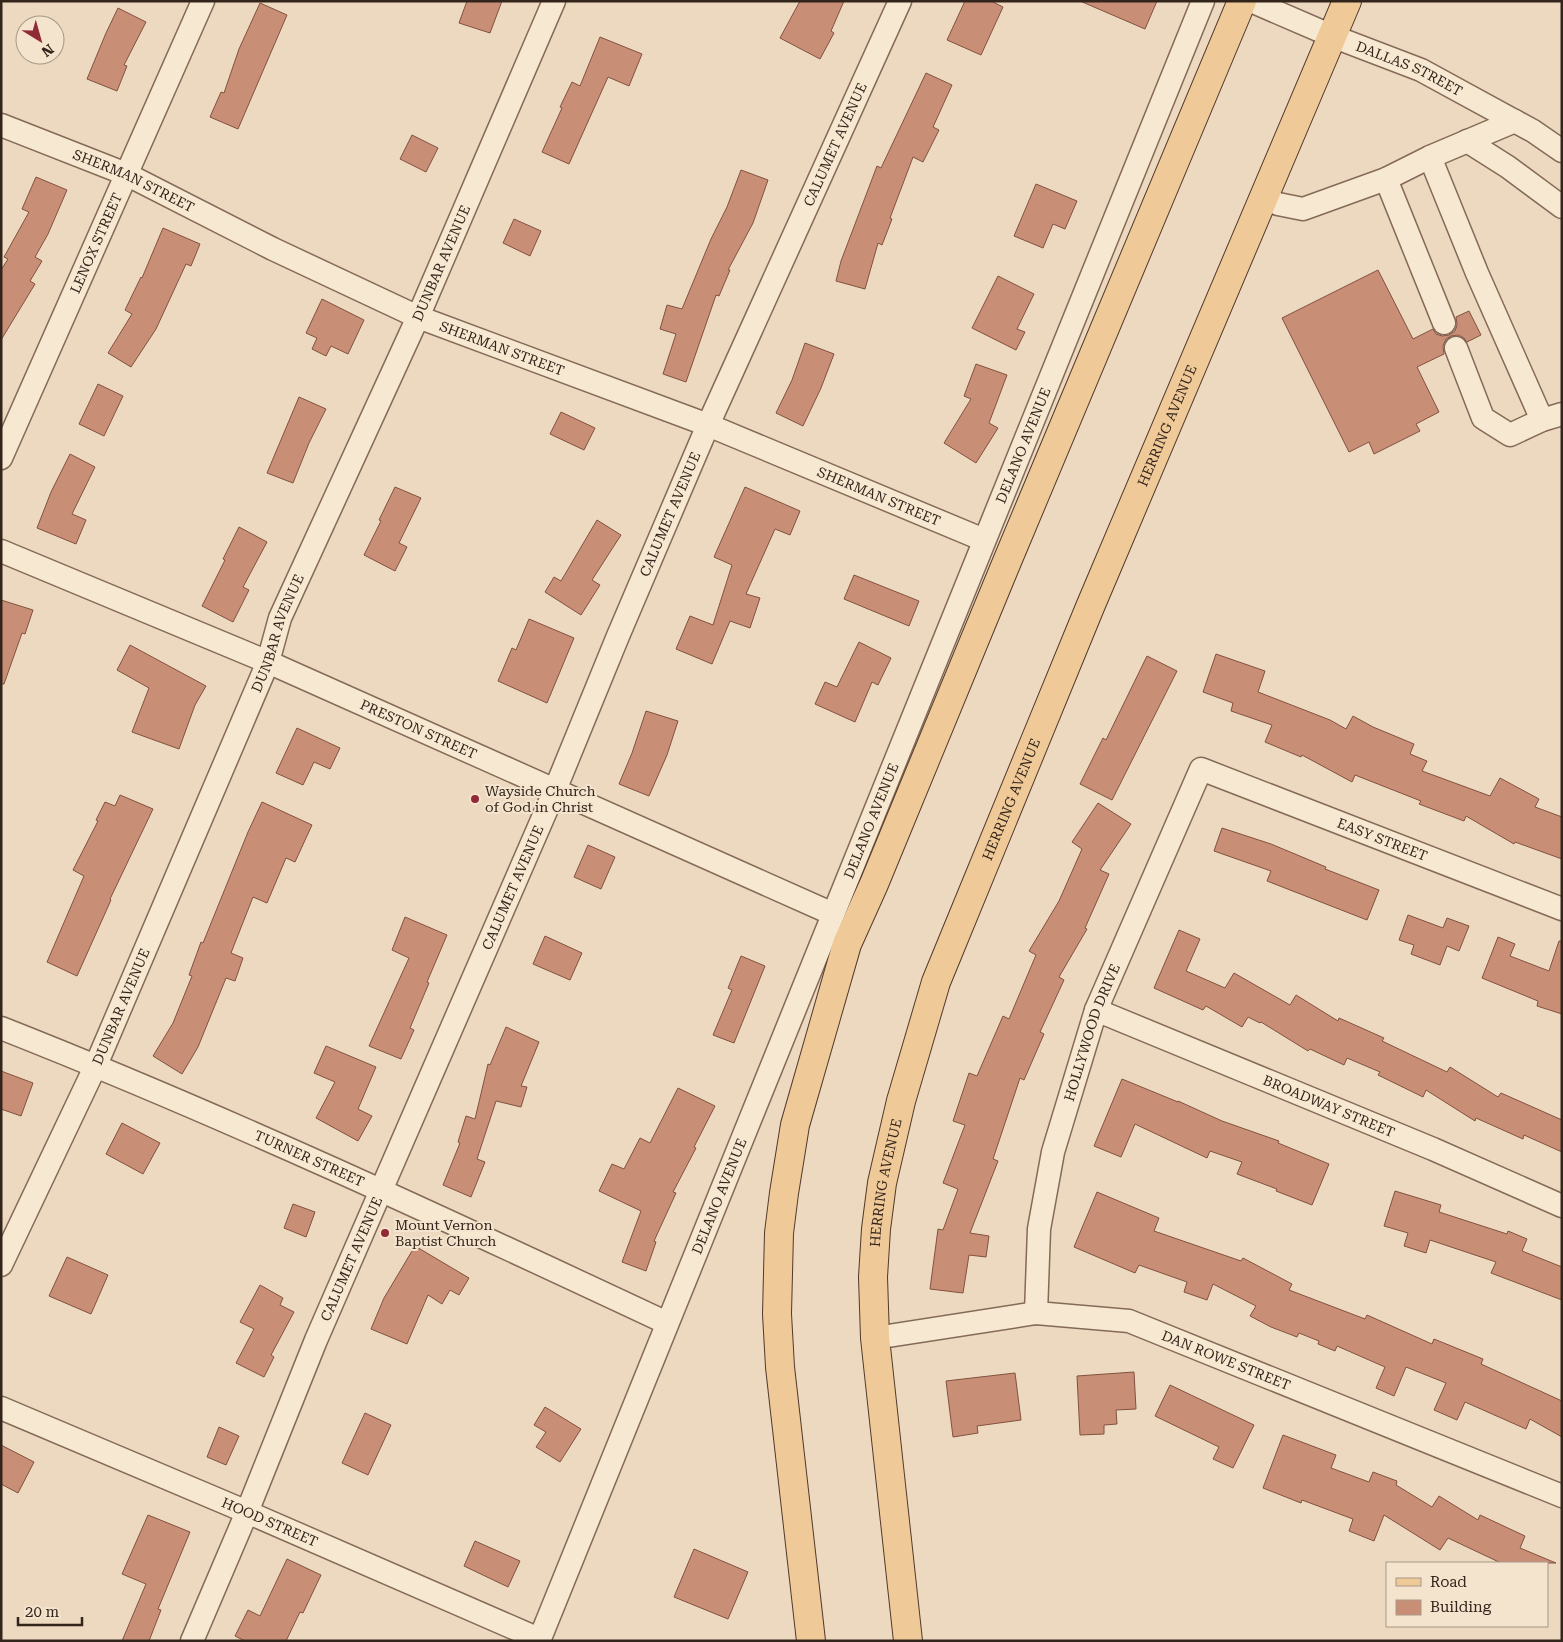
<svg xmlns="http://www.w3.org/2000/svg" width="1563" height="1642" font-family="'Roboto Serif',serif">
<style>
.building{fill:#c98f76;stroke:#82513f}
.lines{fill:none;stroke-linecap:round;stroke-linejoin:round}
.minor-casing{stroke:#846a58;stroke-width:25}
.major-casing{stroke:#51392c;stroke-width:30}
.minor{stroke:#f7e8d1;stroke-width:22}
.major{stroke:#efc997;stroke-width:28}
.poi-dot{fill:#912a37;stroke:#f4e4ce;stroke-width:2}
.labels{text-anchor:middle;stroke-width:4;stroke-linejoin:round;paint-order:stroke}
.street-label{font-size:14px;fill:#34251c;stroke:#f4e4ce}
.poi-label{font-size:14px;fill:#34251c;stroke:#f4e4ce;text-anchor:start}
</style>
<rect width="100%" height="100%" fill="#ecd9bf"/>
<g class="building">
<polygon points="467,1 502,1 490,33 459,23"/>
<polygon points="800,1 844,1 831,31 834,33 820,59 780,38"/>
<polygon points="965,1 991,1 1003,7 981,55 947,40"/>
<polygon points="1080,1 1157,1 1145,29"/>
<polygon points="260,3 287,15 238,129 210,117 221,92 224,93 239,49"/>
<polygon points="118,8 146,22 124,65 127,66 117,91 87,79 106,33"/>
<polygon points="600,37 642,54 629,86 608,77 569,164 542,152 562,108 560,107 572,82 580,86"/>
<polygon points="926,73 952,85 933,127 939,130 923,162 913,157 890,218 892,219 882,245 878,243 865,289 836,281 841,261 877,166 881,168"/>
<polygon points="412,135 438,148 426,172 400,159"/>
<polygon points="741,170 768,180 753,223 728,270 730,270 719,296 716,295 686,382 663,374 676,334 660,329 667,305 682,309 711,239 727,207"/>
<polygon points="36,177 67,190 48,234 35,257 42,261 30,281 35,284 1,340 1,270 8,259 4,257 29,212 22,209"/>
<polygon points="1036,184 1077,201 1065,229 1053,224 1043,248 1014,236"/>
<polygon points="514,219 541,231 530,256 503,243"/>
<polygon points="163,228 200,244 191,266 186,264 156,329 131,367 108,353 132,314 125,310 141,277 142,278"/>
<polygon points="1378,270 1413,339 1433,329 1436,334 1442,336 1449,335 1455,331 1457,325 1456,317 1469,311 1481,335 1467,342 1464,338 1458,335 1451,336 1446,339 1443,346 1444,354 1417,367 1439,412 1416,424 1420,431 1374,454 1369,442 1349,452 1282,318"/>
<polygon points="998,276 1034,294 1017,329 1025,332 1016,350 972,328"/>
<polygon points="322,299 364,320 348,354 331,346 326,356 312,349 317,338 306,333"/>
<polygon points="805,343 834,354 821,388 803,426 776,413 792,380"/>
<polygon points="976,364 1007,375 989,423 998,428 976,463 944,443 971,399 964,396"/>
<polygon points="98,384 123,396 104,436 79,424"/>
<polygon points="299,397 326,409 309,443 293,483 267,473"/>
<polygon points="561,412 595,428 584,450 550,434"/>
<polygon points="70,454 95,467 72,514 86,520 76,544 37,528 51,492"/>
<polygon points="395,487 421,498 399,543 407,547 395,571 364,555 381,521 379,520"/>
<polygon points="745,487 800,511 790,535 775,529 746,594 760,598 750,628 730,621 712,664 676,649 690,616 713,625 732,565 714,557"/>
<polygon points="597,520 621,535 592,580 600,585 581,615 545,592 554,577 561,581"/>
<polygon points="239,527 267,542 243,587 249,590 233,622 202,606 225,560 223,559"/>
<polygon points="854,575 919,601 909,626 844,599"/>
<polygon points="1,600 33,610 25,634 22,633 4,684 1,684"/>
<polygon points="529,619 574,638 547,703 498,681 512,648 516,650"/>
<polygon points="859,642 891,658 878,685 872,682 855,722 815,704 825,682 837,687"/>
<polygon points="130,645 206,686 195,705 179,749 132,732 149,688 117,670"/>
<polygon points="1216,654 1265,671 1258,692 1330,720 1346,729 1353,716 1373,727 1414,744 1410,754 1427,761 1422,771 1490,796 1500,778 1539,799 1535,807 1562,817 1562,859 1515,842 1514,844 1466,816 1464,821 1419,804 1421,801 1355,775 1352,782 1302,755 1301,757 1265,742 1272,725 1231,711 1233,703 1203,692"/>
<polygon points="1147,656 1177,671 1112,800 1080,784 1103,738 1106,740"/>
<polygon points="646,711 678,721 667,755 649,796 619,784 632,753"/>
<polygon points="297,728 340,748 330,769 314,762 303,785 276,773"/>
<polygon points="120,795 153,809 110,899 111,900 77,976 47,962 84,876 73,870 98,821 96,820 105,802 115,806"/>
<polygon points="262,802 312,825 295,862 286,858 267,903 253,897 231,953 243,958 235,981 226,978 198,1047 182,1074 153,1056 173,1023 192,976 189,975 201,942 203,943 248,832"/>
<polygon points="1098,803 1131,824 1100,870 1109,874 1085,928 1087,929 1059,977 1064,980 1040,1032 1044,1034 1024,1080 1020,1078 993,1159 998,1161 970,1233 989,1236 986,1257 969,1255 963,1293 930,1289 938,1229 943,1230 958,1189 943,1183 965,1125 953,1121 969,1073 977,1076 1003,1016 1009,1019 1036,955 1029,951 1059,901 1082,849 1072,842"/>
<polygon points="1222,828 1271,844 1326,867 1325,869 1379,890 1367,920 1267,881 1271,871 1214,851"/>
<polygon points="588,845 615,857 601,889 574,877"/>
<polygon points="1408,915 1443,928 1447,918 1469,926 1459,951 1447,946 1440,965 1411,954 1414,945 1399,940"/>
<polygon points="405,917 447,935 427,982 429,983 410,1028 414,1030 401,1059 369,1046 409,958 392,950"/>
<polygon points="1179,930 1200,939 1186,971 1225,988 1234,973 1290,1005 1296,995 1338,1021 1339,1018 1384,1038 1382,1041 1447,1072 1450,1067 1498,1097 1501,1093 1562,1120 1562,1152 1524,1135 1523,1139 1476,1118 1475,1121 1426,1090 1423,1097 1378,1075 1380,1072 1347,1058 1344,1065 1310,1049 1308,1051 1261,1022 1260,1023 1248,1017 1242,1027 1206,1006 1203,1010 1154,988"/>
<polygon points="545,936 582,953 570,980 533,964"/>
<polygon points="1498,937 1515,944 1510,956 1549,971 1559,941 1562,941 1562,1014 1537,1006 1538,1001 1482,978"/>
<polygon points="741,956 765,966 734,1043 713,1035 732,990 728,988"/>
<polygon points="506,1027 539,1042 521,1086 527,1087 521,1107 496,1101 477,1159 485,1162 471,1197 443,1185 460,1143 458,1142 466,1116 475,1119 488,1064 490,1065"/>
<polygon points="326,1046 376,1067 358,1109 372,1116 358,1141 316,1118 335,1082 314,1073"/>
<polygon points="1,1071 33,1083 21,1116 1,1109"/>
<polygon points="1122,1079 1178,1102 1178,1101 1222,1121 1279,1141 1278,1143 1329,1164 1312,1205 1276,1191 1277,1189 1237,1174 1242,1162 1210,1151 1207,1158 1135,1124 1121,1157 1094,1146"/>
<polygon points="678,1088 715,1106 694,1147 696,1148 673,1192 676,1193 654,1241 656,1242 646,1271 622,1262 641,1211 599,1191 612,1164 624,1169 640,1138 650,1143"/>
<polygon points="122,1123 160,1143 143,1174 106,1154"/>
<polygon points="1395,1191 1441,1205 1439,1212 1507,1234 1508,1231 1527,1239 1522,1251 1562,1267 1562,1300 1491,1273 1496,1262 1430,1240 1426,1253 1404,1246 1408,1233 1384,1226"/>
<polygon points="1097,1192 1159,1218 1154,1231 1241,1261 1243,1258 1292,1284 1289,1290 1365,1319 1367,1315 1432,1344 1434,1339 1483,1359 1481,1364 1562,1401 1562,1437 1530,1419 1526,1429 1465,1402 1457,1420 1434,1410 1446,1383 1406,1367 1394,1396 1376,1388 1385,1367 1337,1346 1335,1351 1318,1344 1319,1341 1299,1333 1297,1337 1271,1327 1250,1316 1256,1306 1213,1284 1207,1300 1184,1292 1187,1282 1139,1265 1135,1273 1074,1247"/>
<polygon points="293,1204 315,1212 306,1237 284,1228"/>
<polygon points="415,1246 469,1278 459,1295 450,1290 442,1304 428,1295 407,1344 371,1329 384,1298"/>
<polygon points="67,1257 108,1275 91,1314 49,1296"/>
<polygon points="260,1285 283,1298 280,1305 294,1312 271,1355 274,1357 264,1377 236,1363 254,1329 240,1322"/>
<polygon points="1134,1372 1136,1409 1116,1410 1117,1424 1104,1425 1104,1434 1080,1435 1077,1376"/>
<polygon points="1015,1373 1021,1420 977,1426 978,1433 953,1437 946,1381"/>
<polygon points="1170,1385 1254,1425 1233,1468 1213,1459 1219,1447 1155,1416"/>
<polygon points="545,1407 581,1429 560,1462 536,1447 546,1432 534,1425"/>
<polygon points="365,1413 391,1425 368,1475 342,1463"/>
<polygon points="219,1427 239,1436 226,1465 207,1457"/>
<polygon points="1283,1435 1336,1455 1331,1468 1369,1482 1373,1472 1397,1481 1396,1485 1432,1507 1439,1496 1478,1520 1480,1515 1525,1536 1520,1548 1556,1563 1501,1563 1448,1538 1440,1550 1384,1515 1374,1541 1349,1531 1353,1519 1302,1500 1301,1503 1263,1488"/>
<polygon points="1,1445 34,1462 18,1493 1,1484"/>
<polygon points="148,1515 190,1532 158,1609 161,1610 149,1641 122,1641 146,1584 122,1574"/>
<polygon points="475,1541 520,1561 508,1587 464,1566"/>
<polygon points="694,1549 748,1572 728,1619 674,1597"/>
<polygon points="287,1559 321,1575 303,1613 300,1612 286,1641 245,1641 235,1636 248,1610 260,1616"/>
</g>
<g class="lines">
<g class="minor-casing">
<g id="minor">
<path id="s1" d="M1251,1l81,35 89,34 112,61 29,20"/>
<path id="s2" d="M1,125l125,49 147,75 145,68 290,108 276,115"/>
<polyline points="1467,141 1508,167 1562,207"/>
<polyline points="1430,157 1477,273 1542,420"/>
<polyline points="1386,179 1444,323"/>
<polyline points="1264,197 1278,204 1303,209 1386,179 1430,157 1515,121"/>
<polyline points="1456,348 1483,418 1510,435 1542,420 1562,414"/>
<path id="s3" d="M1,458l202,-457"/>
<path id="s4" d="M1,551l267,111 565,252"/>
<path id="s5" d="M1096,1010l337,139 129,57"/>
<path id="s6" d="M1,1028c226,89 446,192 666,295"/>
<path id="s7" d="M1,1265l95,-200 172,-403 12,-44 138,-301 136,-316"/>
<path id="s8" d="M1036,1313l3,-84 14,-77 43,-142 105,-241 361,140"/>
<path id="s9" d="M875,1338l161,-25 93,8 433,175"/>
<path id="s10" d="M1,1408l246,104 292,127"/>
<path id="s11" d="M192,1641l55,-129 69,-172 239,-550 63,-154 90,-211 192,-424"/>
<path id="s12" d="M539,1641l664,-1640"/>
</g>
</g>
<g class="major-casing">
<g id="major">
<polyline points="811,1641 780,1367 777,1314 779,1233 784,1193 795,1125 847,944 874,884 1006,564 1242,1"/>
<path id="s13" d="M908,1641l-33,-303 -2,-61 3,-48 6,-46 19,-82 35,-119 154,-375 257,-606"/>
</g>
</g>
<use href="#minor" class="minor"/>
<use href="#major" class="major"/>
</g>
<g class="poi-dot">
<circle cx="475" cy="799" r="5"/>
<circle cx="385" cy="1233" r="5"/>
</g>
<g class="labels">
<g class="street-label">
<text dy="5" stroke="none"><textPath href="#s1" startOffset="172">DALLAS STREET</textPath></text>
<text dy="5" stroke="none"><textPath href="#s11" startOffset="1629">CALUMET AVENUE</textPath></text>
<text dy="5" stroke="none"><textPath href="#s2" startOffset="144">SHERMAN STREET</textPath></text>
<text dy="5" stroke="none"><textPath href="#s3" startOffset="235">LENOX STREET</textPath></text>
<text dy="5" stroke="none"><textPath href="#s7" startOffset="1095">DUNBAR AVENUE</textPath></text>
<text dy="5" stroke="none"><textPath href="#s2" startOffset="549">SHERMAN STREET</textPath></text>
<text dy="5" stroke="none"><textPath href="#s13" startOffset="1271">HERRING AVENUE</textPath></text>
<text dy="5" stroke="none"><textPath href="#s12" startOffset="1290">DELANO AVENUE</textPath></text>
<text dy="5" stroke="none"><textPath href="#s2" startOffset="954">SHERMAN STREET</textPath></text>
<text dy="5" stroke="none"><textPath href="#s11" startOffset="1224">CALUMET AVENUE</textPath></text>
<text dy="5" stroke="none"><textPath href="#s7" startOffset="690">DUNBAR AVENUE</textPath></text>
<text dy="5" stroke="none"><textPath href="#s4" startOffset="454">PRESTON STREET</textPath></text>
<text dy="5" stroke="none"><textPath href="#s13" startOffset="866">HERRING AVENUE</textPath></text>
<text dy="5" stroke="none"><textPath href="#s12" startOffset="885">DELANO AVENUE</textPath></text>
<text dy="5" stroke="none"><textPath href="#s8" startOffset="768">EASY STREET</textPath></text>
<text dy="5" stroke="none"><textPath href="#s11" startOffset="819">CALUMET AVENUE</textPath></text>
<text dy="5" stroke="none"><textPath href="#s7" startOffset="285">DUNBAR AVENUE</textPath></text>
<text dy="5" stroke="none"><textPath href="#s8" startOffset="288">HOLLYWOOD DRIVE</textPath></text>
<text dy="5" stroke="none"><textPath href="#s5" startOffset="252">BROADWAY STREET</textPath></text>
<text dy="5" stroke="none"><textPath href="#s6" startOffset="335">TURNER STREET</textPath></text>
<text dy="5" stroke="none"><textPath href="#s13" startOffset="461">HERRING AVENUE</textPath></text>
<text dy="5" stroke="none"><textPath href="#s12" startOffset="480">DELANO AVENUE</textPath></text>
<text dy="5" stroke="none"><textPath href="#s11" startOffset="414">CALUMET AVENUE</textPath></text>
<text dy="5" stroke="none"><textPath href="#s9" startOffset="361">DAN ROWE STREET</textPath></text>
<text dy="5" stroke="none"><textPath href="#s10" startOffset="292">HOOD STREET</textPath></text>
</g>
<g class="poi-label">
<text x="485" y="796">Wayside Church<tspan x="485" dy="16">of God in Christ</tspan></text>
<text x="395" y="1230">Mount Vernon<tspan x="395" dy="16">Baptist Church</tspan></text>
</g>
</g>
<rect width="1563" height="1642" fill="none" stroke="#34251c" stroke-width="5"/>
<rect x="1386" y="1562" width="162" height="65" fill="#f4e4ce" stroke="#a79887"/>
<rect x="1396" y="1578" width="25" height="8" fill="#efc997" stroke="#a79887"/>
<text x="1430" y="1587" font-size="15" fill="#34251c">Road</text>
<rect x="1396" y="1600" width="25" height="15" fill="#c98f76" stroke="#a79887"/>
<text x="1430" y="1612" font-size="15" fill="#34251c">Building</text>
<g transform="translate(40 40) rotate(143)"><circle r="24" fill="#f4e4ce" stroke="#a79887"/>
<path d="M0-4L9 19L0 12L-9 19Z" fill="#912a37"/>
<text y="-8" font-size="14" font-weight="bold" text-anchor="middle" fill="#34251c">N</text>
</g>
<path d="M18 1617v8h64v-8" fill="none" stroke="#34251c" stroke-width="2.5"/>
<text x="25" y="1617" font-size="15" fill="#34251c" stroke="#f4e4ce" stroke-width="4" paint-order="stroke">20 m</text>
</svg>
